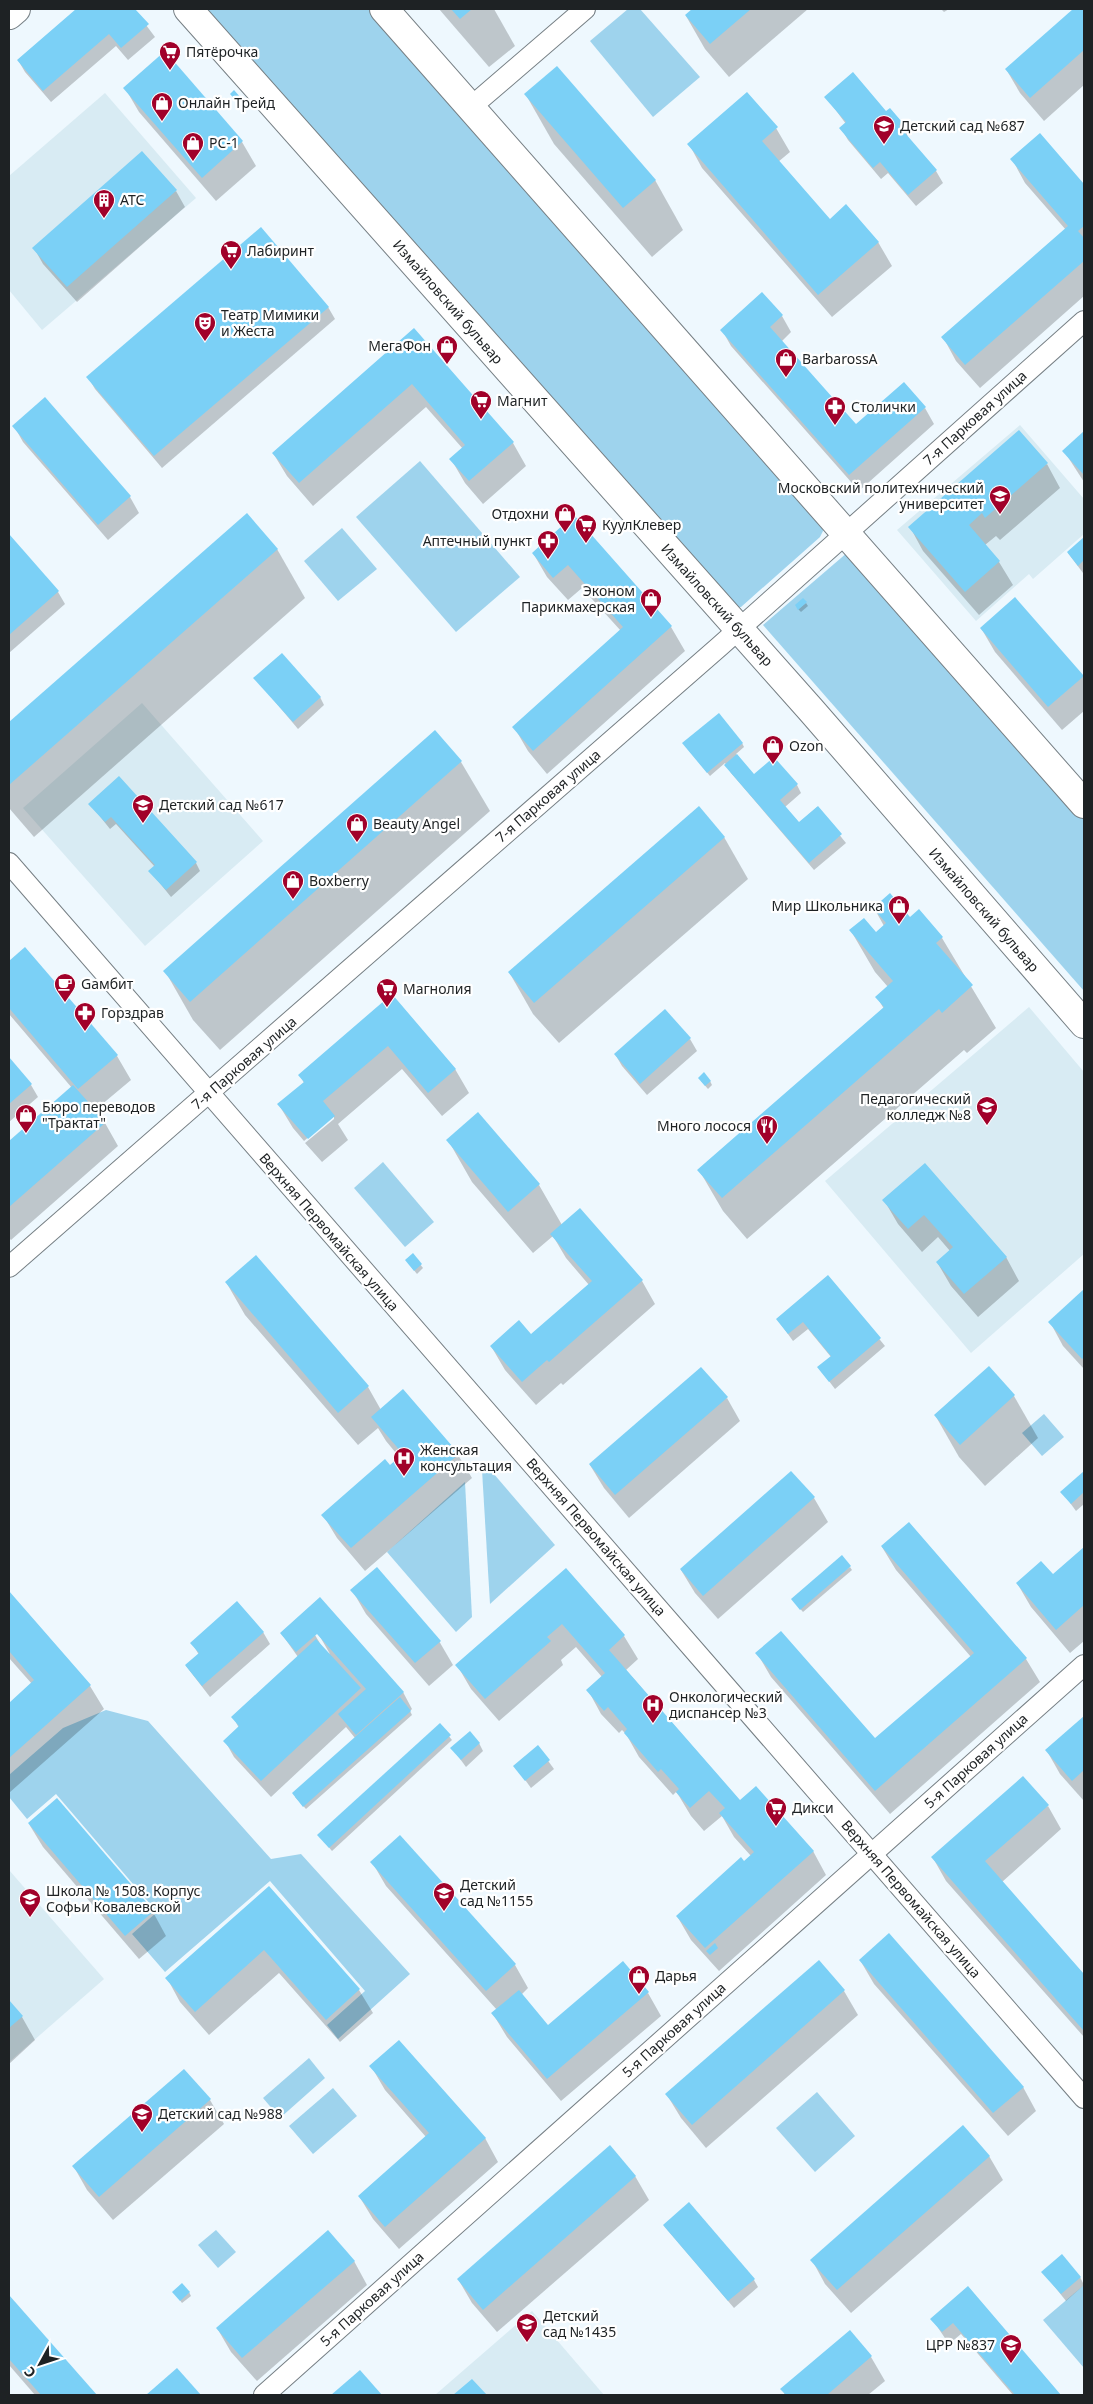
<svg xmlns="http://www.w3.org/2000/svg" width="1093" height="2404" font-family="'Noto Sans',sans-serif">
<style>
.built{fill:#d8ebf3}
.green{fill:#9ed3ed}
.shadow{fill:#0003;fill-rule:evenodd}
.building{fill:#7bd0f6}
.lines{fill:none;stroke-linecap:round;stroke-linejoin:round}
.street-casing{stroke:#767f84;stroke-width:22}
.secondary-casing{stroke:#767f84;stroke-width:30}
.street{stroke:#fff;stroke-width:20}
.secondary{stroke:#fff;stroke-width:28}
.labels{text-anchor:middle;stroke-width:4.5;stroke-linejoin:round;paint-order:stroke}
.poi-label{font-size:14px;fill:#1e2224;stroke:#fff;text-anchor:start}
.street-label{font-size:14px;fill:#1e2224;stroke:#fff}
</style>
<rect width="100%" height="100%" fill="#eef8fe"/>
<g class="built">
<polygon points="105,93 196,198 42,330 9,290 9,176"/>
<polygon points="1020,425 1084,499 1084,534 1033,579 1029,574 976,621 897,530"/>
<polygon points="142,703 263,841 145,946 23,808"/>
<polygon points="1029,1007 1084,1072 1084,1254 971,1353 825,1181"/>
<polygon points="9,1870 104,1979 9,2062"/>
<polygon points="532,2311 604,2395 435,2395"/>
</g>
<g class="green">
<polygon points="199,9 368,9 822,523 823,531 820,537 741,607 732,608"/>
<polygon points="628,9 640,9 700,77 653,117 590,41"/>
<polygon points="420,461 520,577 456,632 356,517"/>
<polygon points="342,528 377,569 338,601 304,561"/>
<polygon points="848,552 1084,818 1084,991 763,625"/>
<polygon points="383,1162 434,1222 405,1247 354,1188"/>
<polygon points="1044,1414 1064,1437 1042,1456 1022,1433"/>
<polygon points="487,1466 555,1545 490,1604 482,1470"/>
<polygon points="465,1482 472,1617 456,1632 387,1552"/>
<polygon points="106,1710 148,1721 271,1859 301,1854 410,1974 338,2039 327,2025 365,1991 270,1881 165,1972 132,1934 157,1912 56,1794 27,1819 9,1797 9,1775 63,1728"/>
<polygon points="309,2058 325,2078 280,2118 263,2098"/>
<polygon points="333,2088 357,2116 313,2154 289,2126"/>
<polygon points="817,2092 855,2136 815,2172 776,2128"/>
<polygon points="216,2230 236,2252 218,2268 198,2245"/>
<polygon points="1084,2285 1084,2368 1043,2320"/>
</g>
<g class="shadow">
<polygon points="78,9 134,9 155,37 128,60 116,46 51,102 25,72 18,60"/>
<polygon points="439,9 494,9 515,46 489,67"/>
<polygon points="694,9 808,9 729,77 705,49 686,16"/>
<polygon points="941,9 949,9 944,12"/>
<polygon points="1075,9 1084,9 1084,85 1044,121 1020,93 1006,69"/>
<polygon points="165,53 242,142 256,166 216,201 139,112 125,88"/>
<polygon points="234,92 242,102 240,105 234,97"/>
<polygon points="526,95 655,180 683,230 652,257 554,144"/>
<polygon points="826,97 886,113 890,110 901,123 908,135 906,137 936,171 943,183 916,206 888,173 881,179 848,140 841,128 846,124"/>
<polygon points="776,128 790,152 778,162 829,221 878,242 892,266 832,317 702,168 689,144"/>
<polygon points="1040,135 1084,186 1084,296 980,388 956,361 943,337 1066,230 1025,183 1012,159"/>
<polygon points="176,191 185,207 77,302 43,264 34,248"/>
<polygon points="762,294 782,316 791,332 781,342 856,426 925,408 934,424 859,491 731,346 722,330"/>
<polygon points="328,307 335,319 162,468 95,389 88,377"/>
<polygon points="414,330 513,443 526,466 483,504 465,483 451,459 463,449 426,407 313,506 287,476 273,453"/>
<polygon points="14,426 130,497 139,513 108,540 23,442"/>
<polygon points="1084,433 1084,482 1064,451"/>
<polygon points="1047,464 1060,488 1000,540 996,536 985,545 999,562 1013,585 979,615 923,551 910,527"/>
<polygon points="247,515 277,549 305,598 34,837 9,808 9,724"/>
<polygon points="574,517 671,627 685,651 547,774 528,751 514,727 621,631 582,588 568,600 547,577 533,553"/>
<polygon points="9,536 58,592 65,604 9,653"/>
<polygon points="1084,538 1084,572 1083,573 1068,553"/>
<polygon points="806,603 808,606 801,612 798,609"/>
<polygon points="981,628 1083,677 1084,711 1062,730 995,652"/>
<polygon points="255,678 320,697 324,705 298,729"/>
<polygon points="435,732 461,762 490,811 220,1050 193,1020 165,971"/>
<polygon points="742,743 744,747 736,754 754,775 797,785 801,793 785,807 799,823 817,807 846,843 814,870 731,773 725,763 710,776 686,747"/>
<polygon points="90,804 196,863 200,871 171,897 150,871 155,867 116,824 110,829"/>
<polygon points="724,837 748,879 559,1043 533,1014 509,972"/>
<polygon points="874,908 910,918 918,911 942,938 996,1028 967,1053 964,1050 747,1239 723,1211 699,1170 884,1009 877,997 888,987 875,972 851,931 876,933 884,926"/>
<polygon points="25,948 117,1056 131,1080 94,1111 105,1123 118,1146 11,1240 9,1238 9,1143 72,1088 9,1014 9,962"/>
<polygon points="392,996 455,1069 469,1093 442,1116 402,1069 338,1124 348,1140 322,1162 305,1143 334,1119 334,1115 304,1141 293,1128 279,1105 304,1083 300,1075"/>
<polygon points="690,1039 697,1051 647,1095 622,1066 615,1054"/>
<polygon points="9,1059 31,1085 38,1097 9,1122"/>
<polygon points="701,1081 710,1081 712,1085 708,1089"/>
<polygon points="478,1114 539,1185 562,1225 642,1281 655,1304 563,1385 561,1383 536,1405 505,1370 491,1346 531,1336 589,1285 566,1258 553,1236 533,1253 472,1182 448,1140"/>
<polygon points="925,1165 1006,1257 1019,1281 978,1317 951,1286 937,1262 950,1251 938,1237 922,1252 898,1224 884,1200"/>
<polygon points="413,1255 423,1268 417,1274 408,1263"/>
<polygon points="255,1257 368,1387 381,1410 403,1391 458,1455 472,1478 365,1571 337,1538 323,1515 400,1458 386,1441 378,1428 358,1445 245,1315 226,1282"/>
<polygon points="828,1276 885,1346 835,1389 819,1368 831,1357 808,1329 793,1341 777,1319"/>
<polygon points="1084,1290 1084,1369 1063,1346 1050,1322"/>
<polygon points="988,1368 1014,1396 1038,1438 985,1486 959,1457 935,1415"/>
<polygon points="727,1398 740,1421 629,1518 604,1488 590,1465"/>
<polygon points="1084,1472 1084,1504 1076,1511 1062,1492"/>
<polygon points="791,1473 814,1498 828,1522 718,1619 695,1593 681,1570"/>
<polygon points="909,1524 1026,1659 1040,1682 890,1814 771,1677 757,1653 875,1740 971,1657 896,1570 882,1547"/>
<polygon points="1084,1549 1084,1641 1070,1653 1031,1607 1017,1583 1052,1576"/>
<polygon points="850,1567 852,1570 803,1612 795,1603"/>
<polygon points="566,1570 624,1636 638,1659 626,1670 740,1801 813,1851 826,1875 719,1971 691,1940 677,1916 751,1856 734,1837 722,1816 704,1831 691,1816 679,1796 676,1792 673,1795 639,1757 626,1734 622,1730 619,1733 601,1714 588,1690 602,1677 576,1647 561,1660 563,1665 499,1721 471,1689 457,1665"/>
<polygon points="352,1590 439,1641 453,1665 429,1686 366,1614"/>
<polygon points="9,1593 90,1686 104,1709 9,1793 9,1704 32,1684 9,1658"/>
<path d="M319,1599l84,93 9,17 -2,2 2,4 -106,94 -11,-12 60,-59 -9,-11 -75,70 -37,-40 -9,-16 14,-13 -6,-11 65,-60 -17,-24zM315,1628l15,26 -6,-4 -12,-20z"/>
<polygon points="263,1632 270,1644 210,1697 186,1666 199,1655 192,1643"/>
<polygon points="1084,1718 1084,1801 1060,1774 1047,1751"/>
<polygon points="440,1725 452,1740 332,1851 321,1838"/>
<polygon points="479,1743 483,1751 466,1767 452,1748"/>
<polygon points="538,1747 554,1769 531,1788 515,1766"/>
<polygon points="1048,1806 1061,1829 1002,1882 1084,1975 1084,2037 946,1881 933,1858"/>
<polygon points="29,1824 153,1912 166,1936 139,1959 43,1847"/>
<polygon points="372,1862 515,1965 528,1988 521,1995 548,2026 648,1993 661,2016 561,2101 507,2037 493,2014 497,2010 386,1886"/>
<polygon points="269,1888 359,1990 373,2013 340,2042 279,1973 209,2035 180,2002 167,1978"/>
<polygon points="860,1960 1023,2087 1036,2111 1008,2136 874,1984"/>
<polygon points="818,1962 844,1991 858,2015 706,2148 681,2118 667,2095"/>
<polygon points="9,2002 22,2017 35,2040 9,2064"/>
<polygon points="371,2066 485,2138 498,2162 399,2249 373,2219 359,2196 426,2137 385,2090"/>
<polygon points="184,2071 210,2100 224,2124 113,2220 87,2190 74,2167"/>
<polygon points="989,2156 1003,2180 851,2313 825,2284 812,2260"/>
<polygon points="635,2176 649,2200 497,2332 472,2303 458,2279"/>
<polygon points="664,2226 754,2280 758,2287 734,2308"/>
<polygon points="354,2261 367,2285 257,2381 231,2352 217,2328"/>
<polygon points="1043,2272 1080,2277 1084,2285 1066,2301"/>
<polygon points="968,2288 1059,2395 1013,2395 961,2334 949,2344 932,2319"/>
<polygon points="189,2292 191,2296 182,2303 176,2295"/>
<polygon points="9,2297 96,2395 35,2395 9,2365"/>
<polygon points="850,2332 871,2357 885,2381 868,2395 785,2395 782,2389"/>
<polygon points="177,2370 199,2395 148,2395"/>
</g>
<g class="building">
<polygon points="76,9 135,9 149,24 121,48 109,34 43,91 17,60"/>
<polygon points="451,9 472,9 460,19"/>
<polygon points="692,9 751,9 710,44 685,15"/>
<polygon points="1073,9 1084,9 1084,50 1030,98 1005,69"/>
<polygon points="165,51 243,141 202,178 123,88"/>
<polygon points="557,66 656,180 623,208 524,94"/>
<polygon points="853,72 886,111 890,108 902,122 899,126 937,170 908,195 880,162 873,168 839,128 846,122 824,97"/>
<polygon points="234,90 241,98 237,102 230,94"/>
<polygon points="747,92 778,127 762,141 830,219 846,204 879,242 818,295 687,144"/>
<polygon points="1040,133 1084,184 1084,226 1078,231 1084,238 1084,261 965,365 941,337 1068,226 1010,159"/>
<polygon points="142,151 177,190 67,287 32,248"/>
<polygon points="261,227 329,307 154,456 86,377"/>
<polygon points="762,292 783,315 770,327 856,424 904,382 926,407 849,475 720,330"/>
<polygon points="414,328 514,442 469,481 449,459 465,445 412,384 299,483 272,453"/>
<polygon points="45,397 131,496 98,525 12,426"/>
<polygon points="1019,430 1048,463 985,518 982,513 969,525 1000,561 965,592 908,527"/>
<polygon points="1084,431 1084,475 1062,451"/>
<polygon points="247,513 278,549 9,785 9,722"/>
<polygon points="574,515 672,626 533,751 512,727 623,627 568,565 553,578 532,553"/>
<polygon points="9,534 59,591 9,635"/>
<polygon points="1084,537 1084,560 1078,566 1067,552"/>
<polygon points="1015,597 1084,676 1048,707 980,628"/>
<polygon points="803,598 807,602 798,610 795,605"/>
<polygon points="282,653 321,697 293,722 253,678"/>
<polygon points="719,713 743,743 707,773 682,743"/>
<polygon points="435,730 462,761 190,1002 163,971"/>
<polygon points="737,754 754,774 774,757 798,784 780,800 799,822 818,806 842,834 809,863 724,765"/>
<polygon points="119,776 197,862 166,890 148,871 155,865 111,817 105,822 88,804"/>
<polygon points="699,806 725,837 534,1003 508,972"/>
<polygon points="890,893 910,917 919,909 943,937 936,943 973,985 942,1013 939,1009 722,1198 697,1170 884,1007 875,997 893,981 849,930 864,918 876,932 886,923 873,908"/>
<polygon points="25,947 118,1055 78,1089 9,1008 9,961"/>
<polygon points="392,994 456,1069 428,1093 388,1046 323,1101 335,1116 308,1139 277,1104 304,1082 298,1075"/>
<polygon points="665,1009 691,1038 640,1084 614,1054"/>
<polygon points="9,1057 32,1084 9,1104"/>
<polygon points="704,1072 711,1081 705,1086 698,1078"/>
<polygon points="73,1085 106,1122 9,1207 9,1141"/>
<polygon points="478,1112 540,1184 508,1212 446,1140"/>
<polygon points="925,1163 1007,1257 964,1294 936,1262 953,1247 924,1215 908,1229 882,1200"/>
<polygon points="580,1208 643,1280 549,1362 547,1360 522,1382 490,1346 519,1320 531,1334 592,1281 550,1234"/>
<polygon points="413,1253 422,1264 414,1271 405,1260"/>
<polygon points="256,1255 369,1386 338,1413 225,1282"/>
<polygon points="828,1275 881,1338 829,1382 817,1367 831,1356 803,1322 788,1334 776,1319"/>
<polygon points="1084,1289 1084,1357 1082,1359 1048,1322"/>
<polygon points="989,1366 1015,1395 960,1445 934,1415"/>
<polygon points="701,1367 728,1397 615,1495 589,1464"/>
<polygon points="403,1389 459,1454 351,1548 321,1515 385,1459 390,1465 403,1454 371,1417"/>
<polygon points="791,1471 815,1497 703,1596 680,1569"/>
<polygon points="1084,1471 1084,1492 1071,1504 1060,1492"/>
<polygon points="909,1522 1027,1658 875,1791 755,1653 781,1631 875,1738 974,1653 881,1546"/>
<polygon points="1084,1547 1084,1605 1056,1630 1016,1583 1041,1561 1053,1574"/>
<polygon points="842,1555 851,1566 800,1610 791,1599"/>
<polygon points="377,1567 441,1641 415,1663 350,1590"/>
<polygon points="566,1568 625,1635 609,1650 740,1800 756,1786 814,1851 705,1948 676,1916 741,1857 744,1861 754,1852 719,1813 725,1808 709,1791 690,1808 676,1792 679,1789 661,1769 658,1772 624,1733 627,1729 608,1707 604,1711 586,1690 605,1673 562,1624 547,1637 551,1641 485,1699 455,1665"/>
<polygon points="9,1591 91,1685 9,1758 9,1703 34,1680 9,1651"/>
<polygon points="320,1597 404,1692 356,1735 338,1714 366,1689 317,1634 296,1652 280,1633"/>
<polygon points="237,1601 264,1632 202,1686 185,1665 199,1653 190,1643"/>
<polygon points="316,1639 361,1688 261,1781 223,1741 239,1726 231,1717"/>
<polygon points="400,1697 411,1711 303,1807 292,1793"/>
<polygon points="1084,1716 1084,1770 1072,1781 1045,1750"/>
<polygon points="440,1723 451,1735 329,1848 317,1835"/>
<polygon points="470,1731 480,1743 461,1760 450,1748"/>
<polygon points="538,1745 550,1760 525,1781 513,1766"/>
<polygon points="1023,1776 1049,1805 985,1861 1084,1974 1084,2031 931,1857"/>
<polygon points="57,1798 154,1911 125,1936 28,1823"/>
<polygon points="400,1835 516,1964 486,1991 370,1862"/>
<polygon points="269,1886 360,1989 326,2020 264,1950 195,2012 165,1978"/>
<polygon points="889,1933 1024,2087 993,2113 859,1960"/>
<polygon points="715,1943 718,1948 710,1955 706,1951"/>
<polygon points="819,1960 845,1990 692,2125 665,2094"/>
<polygon points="623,1961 649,1992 547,2079 491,2013 519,1990 548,2025"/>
<polygon points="9,2000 23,2016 9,2028"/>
<polygon points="399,2040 486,2138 385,2227 358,2196 429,2133 369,2066"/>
<polygon points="184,2069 211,2099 99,2197 72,2166"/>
<polygon points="963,2125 990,2156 837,2290 810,2260"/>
<polygon points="610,2145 636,2176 483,2310 457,2279"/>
<polygon points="689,2202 755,2279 728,2301 663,2225"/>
<polygon points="328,2230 355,2261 242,2358 216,2328"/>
<polygon points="1062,2254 1081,2277 1061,2294 1041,2272"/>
<polygon points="182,2283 190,2292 180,2301 172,2292"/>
<polygon points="968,2286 1061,2395 1015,2395 953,2323 942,2332 930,2319"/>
<polygon points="9,2295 97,2395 41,2395 9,2359"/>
<polygon points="850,2330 872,2356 827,2395 786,2395 780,2389"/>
<polygon points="177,2368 201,2395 146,2395"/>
<polygon points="360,2370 382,2395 331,2395"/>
<polygon points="472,2379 487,2395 453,2395"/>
</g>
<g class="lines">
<g class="street-casing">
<g id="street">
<polyline points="471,107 585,9"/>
<polyline points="9,863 1084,2098"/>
<polyline points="9,1267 720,646 1084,321"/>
<polyline points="264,2395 1084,1665"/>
</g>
</g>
<g class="secondary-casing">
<g id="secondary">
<polyline points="188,9 811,710 1084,1024"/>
<polyline points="384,9 1084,804"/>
<polyline points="9,15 16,9"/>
</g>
</g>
<use href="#street" class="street"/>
<use href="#secondary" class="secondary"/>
</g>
<defs>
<g id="supermarket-pin" transform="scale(1.125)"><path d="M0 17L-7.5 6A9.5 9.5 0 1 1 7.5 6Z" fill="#a1012a" stroke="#fff"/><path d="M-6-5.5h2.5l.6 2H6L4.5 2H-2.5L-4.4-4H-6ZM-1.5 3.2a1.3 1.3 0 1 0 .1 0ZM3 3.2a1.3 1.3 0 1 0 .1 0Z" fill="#fff"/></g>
<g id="shop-pin" transform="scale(1.125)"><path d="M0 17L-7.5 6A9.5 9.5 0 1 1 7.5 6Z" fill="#a1012a" stroke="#fff"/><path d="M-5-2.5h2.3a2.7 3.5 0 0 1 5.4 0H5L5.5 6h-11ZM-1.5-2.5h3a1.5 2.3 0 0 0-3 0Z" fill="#fff"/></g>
<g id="school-pin" transform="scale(1.125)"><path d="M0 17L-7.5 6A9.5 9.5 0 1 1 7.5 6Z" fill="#a1012a" stroke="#fff"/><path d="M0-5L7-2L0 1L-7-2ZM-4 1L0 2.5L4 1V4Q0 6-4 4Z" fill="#fff"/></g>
<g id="building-pin" transform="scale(1.125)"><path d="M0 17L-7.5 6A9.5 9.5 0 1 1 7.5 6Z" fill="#a1012a" stroke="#fff"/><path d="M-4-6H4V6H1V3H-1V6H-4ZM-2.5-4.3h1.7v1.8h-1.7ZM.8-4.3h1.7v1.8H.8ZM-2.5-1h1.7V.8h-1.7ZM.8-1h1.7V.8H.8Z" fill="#fff"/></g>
<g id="theatre-pin" transform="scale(1.125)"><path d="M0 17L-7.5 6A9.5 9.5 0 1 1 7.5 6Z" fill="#a1012a" stroke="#fff"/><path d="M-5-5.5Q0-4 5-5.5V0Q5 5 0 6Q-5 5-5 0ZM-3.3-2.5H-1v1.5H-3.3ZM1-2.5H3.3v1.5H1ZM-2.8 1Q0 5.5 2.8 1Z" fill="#fff"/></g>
<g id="pharmacy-pin" transform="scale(1.125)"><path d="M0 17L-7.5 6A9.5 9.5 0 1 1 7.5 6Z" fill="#a1012a" stroke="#fff"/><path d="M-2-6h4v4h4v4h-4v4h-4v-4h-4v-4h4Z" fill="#fff"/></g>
<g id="university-pin" transform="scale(1.125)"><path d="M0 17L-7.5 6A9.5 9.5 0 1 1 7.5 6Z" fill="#a1012a" stroke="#fff"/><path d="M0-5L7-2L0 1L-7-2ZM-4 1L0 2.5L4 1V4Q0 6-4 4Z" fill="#fff"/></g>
<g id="cafe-pin" transform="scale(1.125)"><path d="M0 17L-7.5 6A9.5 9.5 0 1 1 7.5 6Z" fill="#a1012a" stroke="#fff"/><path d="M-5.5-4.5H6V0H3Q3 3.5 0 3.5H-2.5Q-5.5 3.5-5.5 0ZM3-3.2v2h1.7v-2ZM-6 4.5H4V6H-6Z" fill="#fff"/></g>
<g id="restaurant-pin" transform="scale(1.125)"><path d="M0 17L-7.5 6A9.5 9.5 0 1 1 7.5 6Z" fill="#a1012a" stroke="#fff"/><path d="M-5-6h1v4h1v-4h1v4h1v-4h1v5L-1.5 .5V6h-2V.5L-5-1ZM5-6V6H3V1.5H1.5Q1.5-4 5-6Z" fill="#fff"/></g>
<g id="hospital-pin" transform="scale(1.125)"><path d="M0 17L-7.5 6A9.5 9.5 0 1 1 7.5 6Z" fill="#a1012a" stroke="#fff"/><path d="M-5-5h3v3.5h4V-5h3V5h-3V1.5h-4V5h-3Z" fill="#fff"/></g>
</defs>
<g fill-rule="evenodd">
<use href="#supermarket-pin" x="170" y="52"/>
<use href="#shop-pin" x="162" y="103"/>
<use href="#school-pin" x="884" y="126"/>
<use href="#shop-pin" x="193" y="143"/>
<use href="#building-pin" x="104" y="200"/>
<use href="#supermarket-pin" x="231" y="251"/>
<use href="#theatre-pin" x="205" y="323"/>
<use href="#shop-pin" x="447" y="346"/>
<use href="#shop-pin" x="786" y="359"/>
<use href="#supermarket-pin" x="481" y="401"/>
<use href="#pharmacy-pin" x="835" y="407"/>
<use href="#university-pin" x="1000" y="496"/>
<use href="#shop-pin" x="565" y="514"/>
<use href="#supermarket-pin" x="586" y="525"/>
<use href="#pharmacy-pin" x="548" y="541"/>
<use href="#shop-pin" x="651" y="599"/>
<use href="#shop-pin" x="773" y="746"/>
<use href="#school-pin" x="143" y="805"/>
<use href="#shop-pin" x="357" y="824"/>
<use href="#shop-pin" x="293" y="881"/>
<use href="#shop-pin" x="899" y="906"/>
<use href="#cafe-pin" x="65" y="984"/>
<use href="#supermarket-pin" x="387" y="989"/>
<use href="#pharmacy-pin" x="85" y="1013"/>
<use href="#university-pin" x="987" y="1107"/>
<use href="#shop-pin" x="26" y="1115"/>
<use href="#restaurant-pin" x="767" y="1126"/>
<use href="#hospital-pin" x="404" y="1458"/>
<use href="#hospital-pin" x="653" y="1705"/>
<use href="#supermarket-pin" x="776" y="1808"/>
<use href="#school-pin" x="444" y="1893"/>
<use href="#school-pin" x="30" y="1899"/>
<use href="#shop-pin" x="639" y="1976"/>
<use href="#school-pin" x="142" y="2114"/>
<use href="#school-pin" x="527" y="2324"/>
<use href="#school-pin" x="1011" y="2345"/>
</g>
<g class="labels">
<g class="poi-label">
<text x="186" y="57">Пятёрочка</text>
<text x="178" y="108">Онлайн Трейд</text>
<text x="900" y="131">Детский сад №687</text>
<text x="209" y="148">PC-1</text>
<text x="120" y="205">АТС</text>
<text x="247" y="256">Лабиринт</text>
<text x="221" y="320">Театр Мимики<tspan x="221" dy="16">и Жеста</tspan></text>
<text x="431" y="351" text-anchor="end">МегаФон</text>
<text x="802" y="364">BarbarossA</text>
<text x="497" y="406">Магнит</text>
<text x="851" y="412">Столички</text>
<text x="984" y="493" text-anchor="end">Московский политехнический<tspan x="984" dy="16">университет</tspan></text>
<text x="549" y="519" text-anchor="end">Отдохни</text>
<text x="602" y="530">КуулКлевер</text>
<text x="532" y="546" text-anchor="end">Аптечный пункт</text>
<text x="635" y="596" text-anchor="end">Эконом<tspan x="635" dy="16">Парикмахерская</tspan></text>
<text x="789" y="751">Ozon</text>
<text x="159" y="810">Детский сад №617</text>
<text x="373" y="829">Beauty Angel</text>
<text x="309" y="886">Boxberry</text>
<text x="883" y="911" text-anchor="end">Мир Школьника</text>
<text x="81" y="989">Gамбит</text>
<text x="403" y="994">Магнолия</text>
<text x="101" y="1018">Горздрав</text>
<text x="971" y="1104" text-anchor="end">Педагогический<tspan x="971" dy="16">колледж №8</tspan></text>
<text x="42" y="1112">Бюро переводов<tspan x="42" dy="16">"Трактат"</tspan></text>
<text x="751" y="1131" text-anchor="end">Много лосося</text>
<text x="420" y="1455">Женская<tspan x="420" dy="16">консультация</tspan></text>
<text x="669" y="1702">Онкологический<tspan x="669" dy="16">диспансер №3</tspan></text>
<text x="792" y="1813">Дикси</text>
<text x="460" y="1890">Детский<tspan x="460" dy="16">сад №1155</tspan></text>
<text x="46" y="1896">Школа № 1508. Корпус<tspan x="46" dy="16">Софьи Ковалевской</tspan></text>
<text x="655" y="1981">Дарья</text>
<text x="158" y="2119">Детский сад №988</text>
<text x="543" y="2321">Детский<tspan x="543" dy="16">сад №1435</tspan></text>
<text x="995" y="2350" text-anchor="end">ЦРР №837</text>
</g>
<g class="street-label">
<text transform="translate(448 302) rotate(49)" y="5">Измайловский бульвар</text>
<text transform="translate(975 418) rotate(-42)" y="5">7-я Парковая улица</text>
<text transform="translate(717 605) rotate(48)" y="5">Измайловский бульвар</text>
<text transform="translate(548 796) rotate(-41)" y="5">7-я Парковая улица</text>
<text transform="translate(984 910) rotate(49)" y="5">Измайловский бульвар</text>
<text transform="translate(244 1063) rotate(-41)" y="5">7-я Парковая улица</text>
<text transform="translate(329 1232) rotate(49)" y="5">Верхняя Первомайская улица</text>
<text transform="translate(596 1537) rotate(49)" y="5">Верхняя Первомайская улица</text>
<text transform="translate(976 1761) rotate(-42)" y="5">5-я Парковая улица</text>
<text transform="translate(911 1899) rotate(49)" y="5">Верхняя Первомайская улица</text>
<text transform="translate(674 2030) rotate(-42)" y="5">5-я Парковая улица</text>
<text transform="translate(372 2299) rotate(-42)" y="5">5-я Парковая улица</text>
</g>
</g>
<rect width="1093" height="2404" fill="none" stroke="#1e2224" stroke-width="20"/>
<g transform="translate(40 2364) rotate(230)" stroke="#ffffff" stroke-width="4" paint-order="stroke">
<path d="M0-4L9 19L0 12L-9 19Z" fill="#1e2224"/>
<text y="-8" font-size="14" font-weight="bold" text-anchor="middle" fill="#1e2224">С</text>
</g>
</svg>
